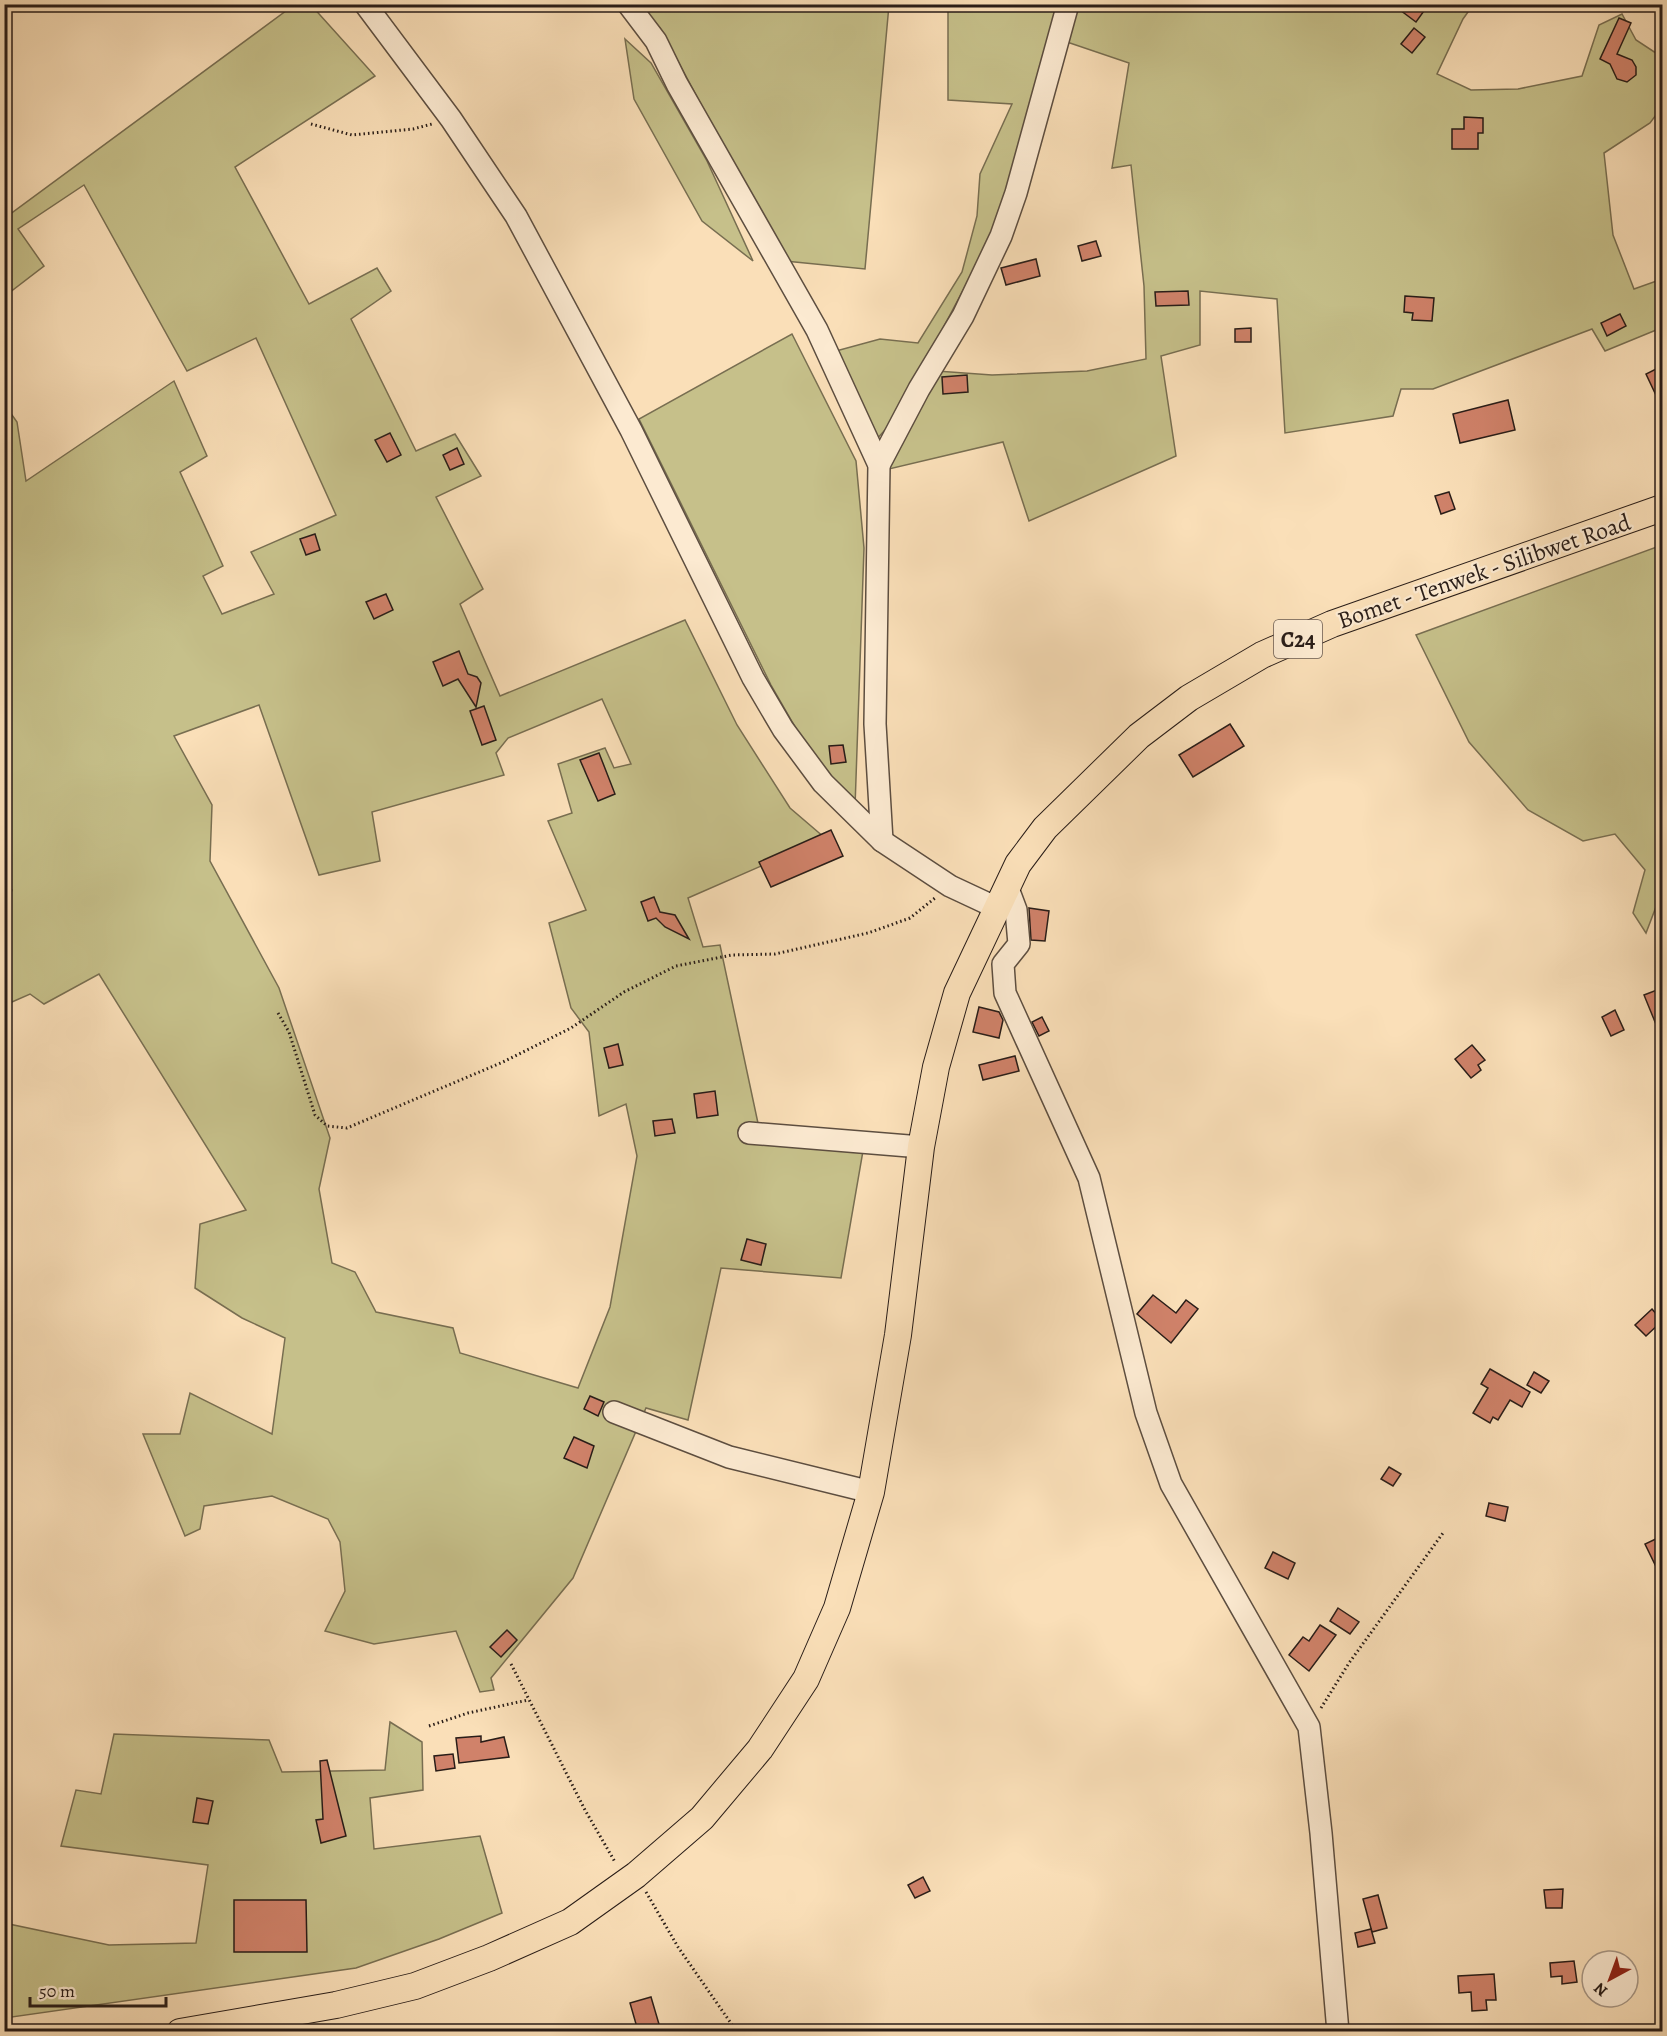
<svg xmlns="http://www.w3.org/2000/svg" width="1667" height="2036" font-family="Alegreya,serif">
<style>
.green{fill:#c6c08a;stroke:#786e51;stroke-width:1.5;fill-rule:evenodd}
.building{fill:#d0826a;stroke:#291d18;stroke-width:1.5}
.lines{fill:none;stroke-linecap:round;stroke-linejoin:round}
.minor-casing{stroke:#5d4e40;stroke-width:24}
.major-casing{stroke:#291d18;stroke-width:28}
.path{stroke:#291d18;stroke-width:3;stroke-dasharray:1.5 3;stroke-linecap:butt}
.minor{stroke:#fcead1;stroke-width:21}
.major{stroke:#fadfb8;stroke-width:26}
.labels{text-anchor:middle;stroke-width:4.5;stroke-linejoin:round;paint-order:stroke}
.shield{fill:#fcead1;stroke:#685a50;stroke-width:1.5}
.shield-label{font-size:22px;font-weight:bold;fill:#291d18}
.street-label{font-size:24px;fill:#291d18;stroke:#fcead1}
</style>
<rect width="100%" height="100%" fill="#fadfb8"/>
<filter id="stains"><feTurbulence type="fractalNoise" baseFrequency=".00333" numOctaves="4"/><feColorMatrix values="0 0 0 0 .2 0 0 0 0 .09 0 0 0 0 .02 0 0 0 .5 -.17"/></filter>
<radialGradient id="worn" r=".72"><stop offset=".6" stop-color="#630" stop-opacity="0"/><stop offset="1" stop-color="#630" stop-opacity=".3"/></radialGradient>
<g class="green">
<path d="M294,5h17l64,71 -140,91 74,137 68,-36 14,23 -40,28 65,132 39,-17 26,42 -45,21 47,92 -23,15 40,92 185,-76 52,105 53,83 35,30 -137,60 15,49 17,-2 42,197 101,9 -22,127 -120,-10 -33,152 -42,-12 -73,170 -82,100 3,12 -14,2 -24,-61 -82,13 -49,-13 20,-40 -5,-49 -12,-23 -56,-23 -68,10 -4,23 -15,7 -42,-102h37l10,-41 82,41 13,-96 -43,-20 -47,-30 5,-64 46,-14 -147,-236 -55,30 -14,-10 -25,11 -1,-95 8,-20 -8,-12 1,-473 12,17 9,59 148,-100 33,75 -27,16 43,94 -20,10 19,38 52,-20 -23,-42 85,-37 -80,-177 -69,33 -103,-186 -66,44 26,37 -39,30v-78zM602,699l29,65 -17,4 -9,-20 -47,16 14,49 -24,8 38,89 -37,13 22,85 18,24 10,84 27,-12 11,52 -27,151 -32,81 -118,-35 -7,-25 -77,-16 -21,-40 -23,-9 -13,-74 11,-51 -51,-150 -69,-127 2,-56 -38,-69 85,-31 60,170 61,-14 -8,-49 132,-37 -8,-22 12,-15z"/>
<polygon points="640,5 889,5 865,269 785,261 660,28"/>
<polygon points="948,5 1060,5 1021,154 984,251 894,420 875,441 836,351 880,339 918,343 962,272 977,216 980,174 1012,104 948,100"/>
<polygon points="1076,5 1473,5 1463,19 1437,74 1471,90 1518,89 1582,76 1599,25 1622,14 1636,40 1662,57 1662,107 1650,123 1604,153 1613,235 1634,289 1662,279 1662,330 1661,328 1605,351 1592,329 1433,389 1401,389 1393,416 1285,433 1277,299 1200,291 1200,345 1161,356 1176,456 1029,521 1003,442 889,469 937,371 992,375 1087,371 1146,359 1144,286 1131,165 1112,168 1129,63 1064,41"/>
<polygon points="625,39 651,63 707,161 753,261 702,221 634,99"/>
<polygon points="792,334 856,461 864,548 855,807 817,765 771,685 639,419"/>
<polygon points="1662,545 1662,891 1646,933 1633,913 1645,870 1615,834 1583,841 1528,810 1469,742 1416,635"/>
<polygon points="390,1722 422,1742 423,1790 370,1798 374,1849 480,1836 502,1913 439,1939 356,1968 5,2018 4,1923 109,1945 196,1943 208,1865 61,1846 76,1790 101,1794 114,1734 269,1740 282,1772 385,1770"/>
</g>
<g class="building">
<polygon points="1392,4 1429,4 1416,22"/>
<polygon points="1619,18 1631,23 1617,54 1632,60 1636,67 1636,75 1627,82 1617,79 1610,64 1600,59"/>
<polygon points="1414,28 1425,37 1412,53 1401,44"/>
<polygon points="1464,117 1483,118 1483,133 1478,133 1478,149 1452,149 1452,129 1464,129"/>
<polygon points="1096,241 1101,256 1082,261 1078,246"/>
<polygon points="1036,259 1040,276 1006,285 1001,268"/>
<polygon points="1188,291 1189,305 1156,306 1155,292"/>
<polygon points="1405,296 1434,298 1432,321 1412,320 1413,313 1404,312"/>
<polygon points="1620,314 1626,326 1607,336 1601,323"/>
<polygon points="1251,328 1251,342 1235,342 1235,329"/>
<polygon points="1662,366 1662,408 1646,374"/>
<polygon points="967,375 968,392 943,394 942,377"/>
<polygon points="1508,400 1515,430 1460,443 1453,414"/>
<polygon points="390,433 401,455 387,462 375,440"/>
<polygon points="457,448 464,464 450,470 443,455"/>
<polygon points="1449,492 1455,509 1441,514 1435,496"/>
<polygon points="315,534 320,550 306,555 300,539"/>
<polygon points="386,594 393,610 374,619 366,602"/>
<polygon points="459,651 468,674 477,677 481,683 476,707 458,679 443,686 433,662"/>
<polygon points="484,706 496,740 482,745 470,711"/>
<polygon points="1230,724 1244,746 1193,777 1179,755"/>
<polygon points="843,745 846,762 831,764 829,746"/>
<polygon points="599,753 615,794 598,801 580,760"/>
<polygon points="831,830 843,856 771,887 759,862"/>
<polygon points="654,897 660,912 675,915 689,939 665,927 656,918 648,921 641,902"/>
<polygon points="1029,908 1049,911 1045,941 1031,940"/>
<polygon points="1662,988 1662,1039 1644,995"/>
<polygon points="979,1007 999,1012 1003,1020 999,1038 973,1032"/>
<polygon points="1615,1010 1624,1030 1611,1036 1602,1017"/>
<polygon points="1042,1017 1049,1031 1039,1036 1032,1022"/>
<polygon points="618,1044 623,1065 609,1068 604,1048"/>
<polygon points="1472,1045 1485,1060 1478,1065 1481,1070 1471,1078 1455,1059"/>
<polygon points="1015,1056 1019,1071 983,1080 979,1065"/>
<polygon points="715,1091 718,1115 697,1118 694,1094"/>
<polygon points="672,1119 675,1133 655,1136 653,1121"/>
<polygon points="747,1239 766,1244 761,1265 741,1260"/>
<polygon points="1153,1295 1176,1313 1186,1300 1198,1309 1171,1343 1137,1314"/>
<polygon points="1652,1309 1662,1321 1646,1336 1635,1325"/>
<polygon points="1490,1369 1530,1392 1522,1407 1510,1400 1498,1420 1493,1417 1490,1423 1473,1413 1488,1388 1481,1384"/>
<polygon points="1534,1372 1549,1381 1541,1393 1527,1385"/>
<polygon points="590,1396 604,1402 598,1416 584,1409"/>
<polygon points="574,1437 594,1446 587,1468 564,1458"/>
<polygon points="1389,1467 1401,1474 1393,1486 1381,1479"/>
<polygon points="1489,1503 1508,1507 1505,1521 1486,1516"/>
<polygon points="1662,1536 1662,1579 1645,1544"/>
<polygon points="1273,1552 1295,1563 1288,1579 1265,1568"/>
<polygon points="1338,1608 1359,1622 1350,1634 1330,1621"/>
<polygon points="1320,1625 1336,1635 1309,1671 1289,1655 1303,1637 1309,1641"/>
<polygon points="507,1630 517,1640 501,1657 490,1647"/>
<polygon points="481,1736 481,1742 504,1737 509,1757 459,1763 456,1738"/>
<polygon points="453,1754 455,1768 436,1771 434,1756"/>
<polygon points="327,1760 346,1836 321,1843 316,1820 323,1819 320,1761"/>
<polygon points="197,1798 213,1801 208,1824 193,1822"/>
<polygon points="923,1877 930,1891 915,1898 908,1885"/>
<polygon points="1563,1889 1562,1908 1546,1908 1544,1890"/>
<polygon points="1378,1895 1387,1928 1372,1932 1363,1899"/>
<polygon points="234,1900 306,1900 307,1952 234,1952"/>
<polygon points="1371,1929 1375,1943 1358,1947 1355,1933"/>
<polygon points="1574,1961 1577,1982 1562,1984 1562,1976 1551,1977 1550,1963"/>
<polygon points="1494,1974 1496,2000 1486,2000 1487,2010 1472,2011 1471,1992 1459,1993 1458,1976"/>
<polygon points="651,1997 661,2031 638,2031 630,2003"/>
</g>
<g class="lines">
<g class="minor-casing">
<g id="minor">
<polyline points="365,4 451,119 516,216 631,430 753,678 783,729 823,783 882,841 950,886 997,908"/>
<polyline points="628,4 656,41 677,84 817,330 879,465 875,724 882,841"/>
<polyline points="879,465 919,389 963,316 1001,236 1016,193 1068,4"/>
<polyline points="1007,886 1016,910 1019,944 1003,964 1005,993 1089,1178 1146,1413 1171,1484 1309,1727 1321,1833 1338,2032"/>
<polyline points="749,1133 921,1147"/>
<polyline points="614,1412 729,1457 871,1492"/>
</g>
</g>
<g class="major-casing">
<polyline id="major" points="180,2032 336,2005 415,1986 489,1958 570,1922 636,1875 702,1818 760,1749 806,1679 837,1608 871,1492 898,1335 921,1147 936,1067 957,993 1018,864 1045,828 1139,736 1189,698 1262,655 1332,624 1662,508"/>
</g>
<g class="path">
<polyline points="311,124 352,135 413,129 432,124"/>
<polyline points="278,1013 289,1032 315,1115 327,1126 347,1128 503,1062 571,1028 624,992 676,966 732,955 775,954 868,933 910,918 935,898"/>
<polyline points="511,1664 585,1810 615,1862"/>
<polyline points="1321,1708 1349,1663 1443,1533"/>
<polyline points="429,1726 468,1713 528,1700"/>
<polyline points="646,1892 678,1947 737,2032"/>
</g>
<use href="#minor" class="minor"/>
<use href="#major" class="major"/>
</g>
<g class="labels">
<rect class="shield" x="1274" y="620" width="48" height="38" rx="4.5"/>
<g class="shield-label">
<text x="1298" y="647">C24</text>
</g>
<g class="street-label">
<text transform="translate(1484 571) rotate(-19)" y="8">Bomet - Tenwek - Silibwet Road</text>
</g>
</g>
<rect width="1667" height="2036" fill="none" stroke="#fadfb8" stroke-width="24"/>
<rect x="6" y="6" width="1655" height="2024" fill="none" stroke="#291d18" stroke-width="3"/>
<rect x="12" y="12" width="1643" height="2012" fill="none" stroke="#291d18" stroke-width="1.5"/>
<g transform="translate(1610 1979) rotate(221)"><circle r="28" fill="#fcead1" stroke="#a89887" stroke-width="1.5"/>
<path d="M0-4.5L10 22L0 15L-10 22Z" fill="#8f2418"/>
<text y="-9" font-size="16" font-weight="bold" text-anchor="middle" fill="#291d18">N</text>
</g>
<path d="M30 1997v9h136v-9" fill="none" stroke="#291d18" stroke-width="3"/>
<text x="39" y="1997" font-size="18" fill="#291d18" stroke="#fcead1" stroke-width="4.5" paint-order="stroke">50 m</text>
<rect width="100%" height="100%" filter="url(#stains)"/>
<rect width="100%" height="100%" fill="url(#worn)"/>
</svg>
